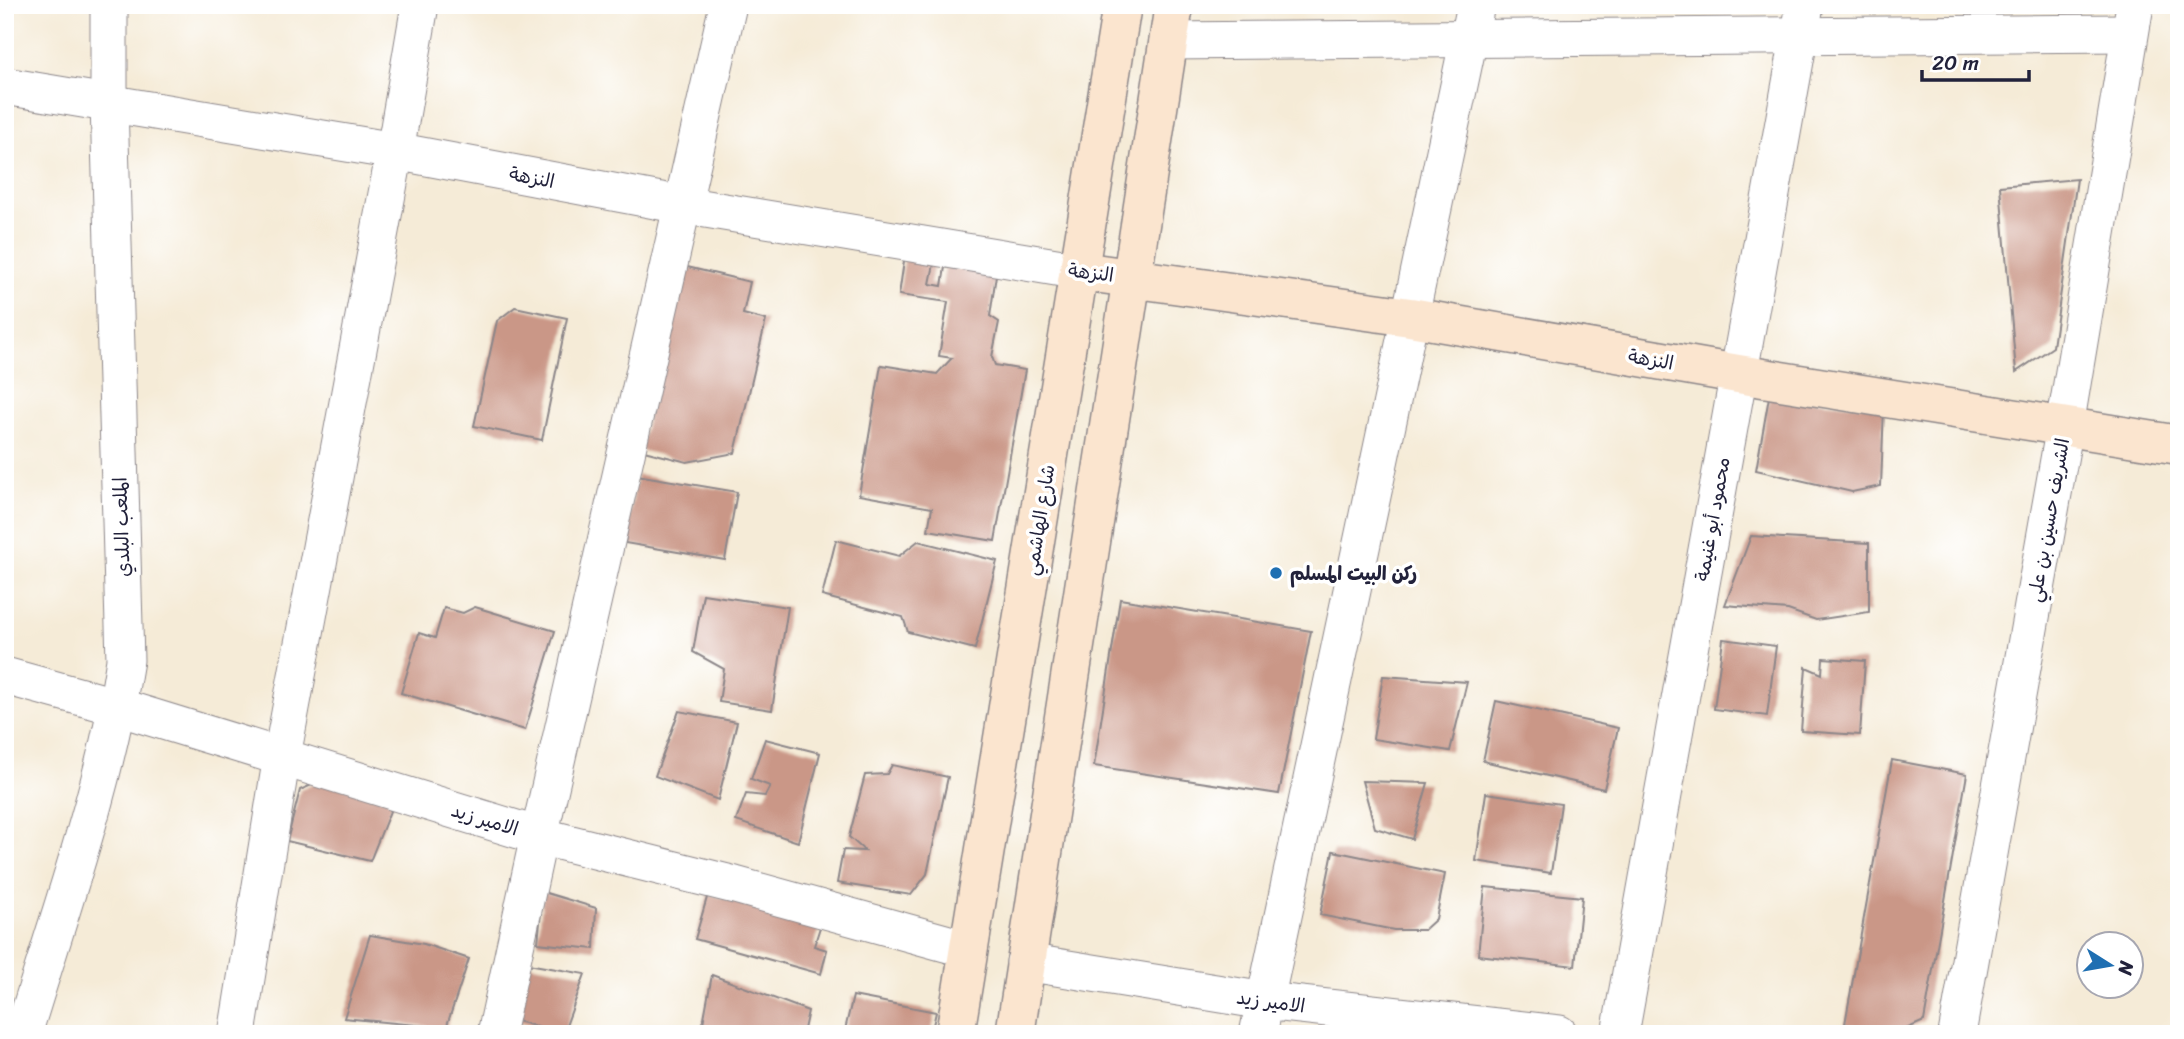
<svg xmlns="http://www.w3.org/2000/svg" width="2184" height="1039" font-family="Sriracha,'Playpen Sans Arabic',sans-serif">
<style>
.building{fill:#ca9787}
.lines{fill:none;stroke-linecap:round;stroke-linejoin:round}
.street-casing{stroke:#8c8689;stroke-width:39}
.secondary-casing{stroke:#8c8689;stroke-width:41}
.street{stroke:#fff;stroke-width:37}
.secondary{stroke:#fbe5cf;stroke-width:38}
.poi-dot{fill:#1f6fb2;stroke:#fff;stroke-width:2.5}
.labels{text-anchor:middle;stroke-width:7;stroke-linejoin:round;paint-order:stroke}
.street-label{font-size:19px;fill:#22223b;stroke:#fff}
.poi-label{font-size:19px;font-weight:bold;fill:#22223b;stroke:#fff;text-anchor:start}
</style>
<rect width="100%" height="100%" fill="#fff"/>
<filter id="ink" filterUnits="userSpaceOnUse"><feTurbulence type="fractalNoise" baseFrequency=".0143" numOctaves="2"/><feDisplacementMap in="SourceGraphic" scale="14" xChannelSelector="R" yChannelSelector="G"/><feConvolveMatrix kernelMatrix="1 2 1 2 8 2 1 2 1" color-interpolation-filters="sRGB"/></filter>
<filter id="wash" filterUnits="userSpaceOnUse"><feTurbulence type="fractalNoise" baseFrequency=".00686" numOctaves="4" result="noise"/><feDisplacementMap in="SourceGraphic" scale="28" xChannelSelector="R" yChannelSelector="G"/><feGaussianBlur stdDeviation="1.57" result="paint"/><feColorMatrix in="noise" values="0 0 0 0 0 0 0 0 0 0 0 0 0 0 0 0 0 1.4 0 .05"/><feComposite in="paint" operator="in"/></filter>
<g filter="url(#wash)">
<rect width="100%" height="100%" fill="#f5ebd7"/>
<g id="blocks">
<g class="building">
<polygon points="2077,179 2053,347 2016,372 2000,186"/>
<polygon points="905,254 935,259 930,284 942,286 945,267 996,275 990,316 999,322 992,357 995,365 1025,370 995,541 928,530 932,508 859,495 881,365 937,374 952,358 939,356 948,302 899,295"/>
<polygon points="683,266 750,282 743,314 766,320 735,453 687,462 640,450"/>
<polygon points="515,307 567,318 542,440 474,426 497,321"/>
<polygon points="1769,397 1884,407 1881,486 1852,492 1756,470"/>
<polygon points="637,475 737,492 725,560 625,543"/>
<polygon points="1751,536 1869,543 1869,612 1816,620 1788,610 1725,605"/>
<polygon points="836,540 899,556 918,541 997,561 975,649 908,632 903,617 822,596"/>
<polygon points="703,594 788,607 772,710 719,702 724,669 693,652"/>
<polygon points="1120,599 1311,631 1279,794 1094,766"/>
<polygon points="475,607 555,631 525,730 401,693 419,633 435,638 444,608 463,613"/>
<polygon points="1723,639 1776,646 1767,716 1714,709"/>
<polygon points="1823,658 1865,661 1860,735 1801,731 1806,667 1822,674"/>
<polygon points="1383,676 1467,682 1450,751 1373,739"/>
<polygon points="1496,701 1618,728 1604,789 1483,761"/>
<polygon points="679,711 737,722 718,800 655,776"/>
<polygon points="765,739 820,753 798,842 736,821 746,794 765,796 770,786 751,779"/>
<polygon points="1892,760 1967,774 1924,1021 1897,1033 1845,1024"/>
<polygon points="892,765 948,777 927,874 911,895 837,883 843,850 865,851 849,837 865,775 887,774"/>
<polygon points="321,781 394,801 370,861 287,841 300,790"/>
<polygon points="1362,781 1428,783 1412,839 1375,828"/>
<polygon points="1486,793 1561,804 1551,873 1476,861"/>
<polygon points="1333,851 1445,874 1436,919 1424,930 1394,930 1320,915"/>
<polygon points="1485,887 1582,897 1575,966 1478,955"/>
<polygon points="543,892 596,908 594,949 538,943"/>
<polygon points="708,894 821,924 814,946 827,950 821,974 695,939"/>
<polygon points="370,935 424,944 469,959 446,1028 344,1018"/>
<polygon points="528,964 585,974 563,1034 517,1021"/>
<polygon points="712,975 808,1011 803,1034 701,1034"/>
<polygon points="853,996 936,1012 931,1034 844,1034"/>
</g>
</g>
</g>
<g filter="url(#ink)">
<use href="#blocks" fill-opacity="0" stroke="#8c8689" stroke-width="2"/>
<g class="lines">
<g class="street-casing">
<g id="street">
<polyline points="1168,41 2129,33"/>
<polyline points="5,86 395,151 682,205 1080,271"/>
<polyline points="5,676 118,707 539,836 735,885 967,949"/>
<polyline points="1025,962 1265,1001 1559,1034"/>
<path d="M23,1034c37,-123 82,-246 102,-374l-16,-556v-99"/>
<polyline points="237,1034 282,756 395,151 420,5"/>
<polyline points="496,1034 539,836 728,5"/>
<polyline points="1258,1034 1476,5"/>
<polyline points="1620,1034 1805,5"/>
<polyline points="1957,1034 2065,426 2135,5"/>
</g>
</g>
<g class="secondary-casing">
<g id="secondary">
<polyline points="1080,271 1410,317 1738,374 2179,445"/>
<polyline points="955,1034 1122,5"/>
<polyline points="1015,1034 1174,5"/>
</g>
</g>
<use href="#street" class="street"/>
<use href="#secondary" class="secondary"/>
</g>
</g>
<circle class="poi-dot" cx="1276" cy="573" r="7"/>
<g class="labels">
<g class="street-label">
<text transform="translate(532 177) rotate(11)" y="7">النزهة</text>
<text transform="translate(1091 272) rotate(7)" y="7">النزهة</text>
<text transform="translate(1651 359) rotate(10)" y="7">النزهة</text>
<text transform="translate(1712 519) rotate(-80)" y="7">محمود أبو غنيمة</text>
<text transform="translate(1039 520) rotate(-81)" y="7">شارع الهاشمي</text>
<text transform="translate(2048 520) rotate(-80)" y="7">الشريف حسين بن علي</text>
<text transform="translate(121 527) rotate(-92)" y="7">الملعب البلدي</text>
<text transform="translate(485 819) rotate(17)" y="7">الامير زيد</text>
<text transform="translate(1271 1001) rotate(8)" y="7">الامير زيد</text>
</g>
<g class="poi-label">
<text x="1290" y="580">ركن البيت المسلم</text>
</g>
</g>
<rect width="2184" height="1039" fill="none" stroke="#fff" stroke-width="28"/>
<g transform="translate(2110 965) rotate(101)"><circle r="33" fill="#ffffff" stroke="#a7a7b1" stroke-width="2"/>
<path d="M0-5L12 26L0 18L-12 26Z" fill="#1f6fb2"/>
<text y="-10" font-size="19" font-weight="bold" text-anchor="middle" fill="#22223b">N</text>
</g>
<path d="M1922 70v10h107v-10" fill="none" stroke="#22223b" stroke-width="3.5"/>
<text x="1932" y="70" font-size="21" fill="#22223b" stroke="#ffffff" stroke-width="5" paint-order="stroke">20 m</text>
</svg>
